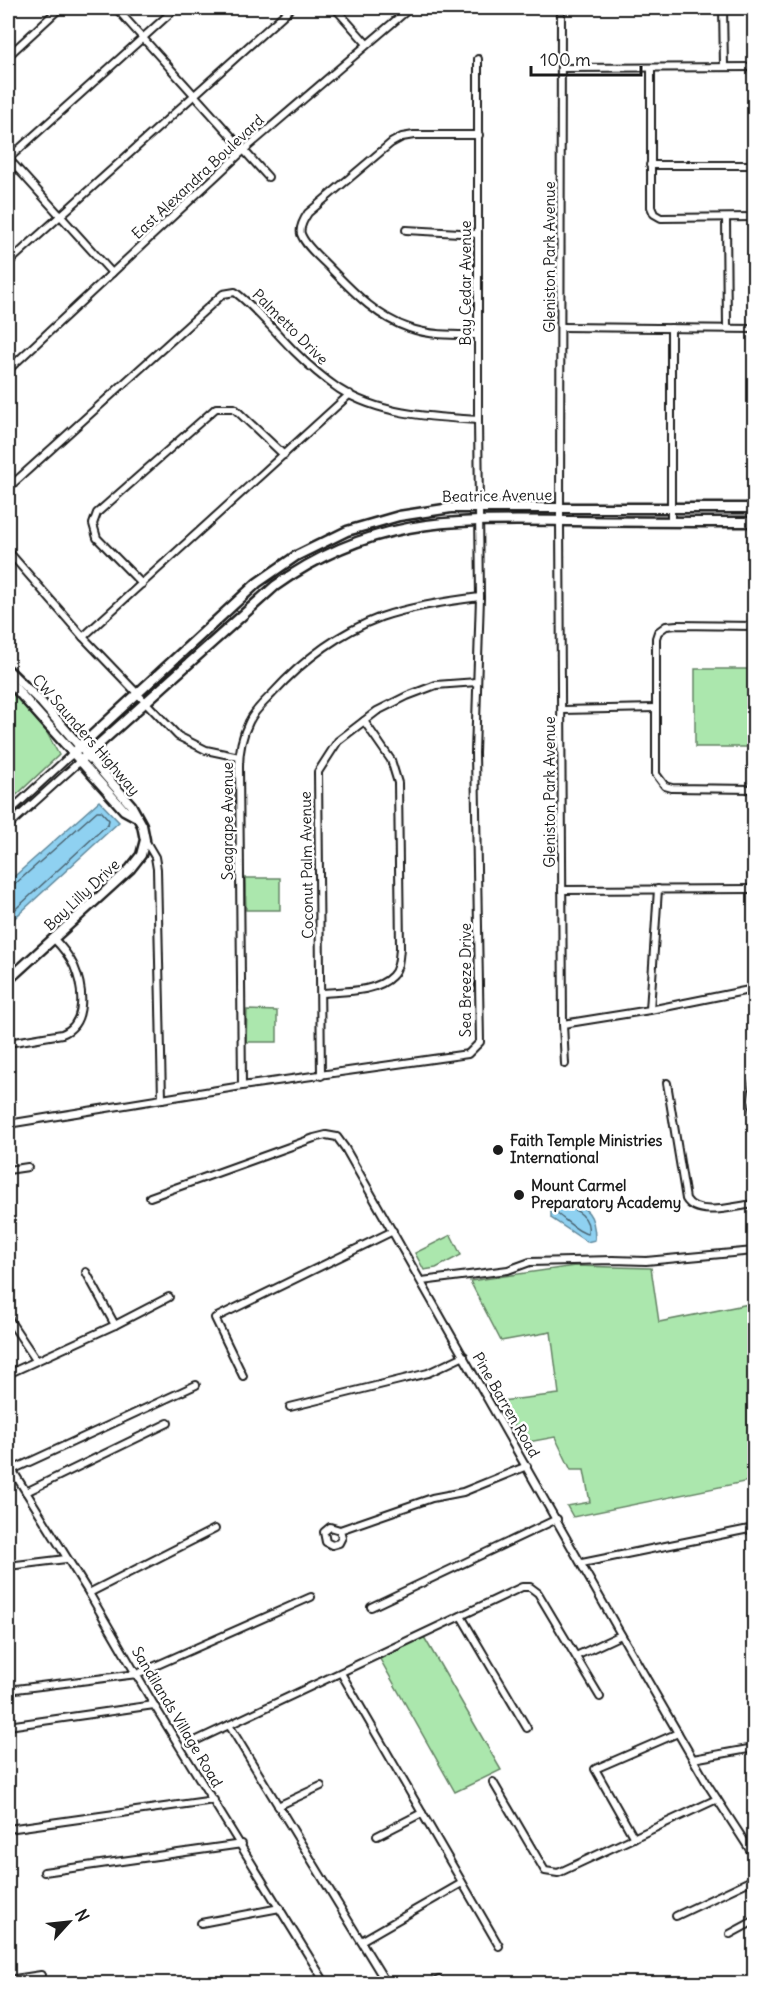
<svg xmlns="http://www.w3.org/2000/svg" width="762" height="1991" font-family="Delius,sans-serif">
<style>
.green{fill:#abe7ad;stroke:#648264;stroke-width:1.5}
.water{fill:#8fd1f1;stroke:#61899c;stroke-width:1.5}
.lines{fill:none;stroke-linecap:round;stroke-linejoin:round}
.shore{stroke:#4a6471;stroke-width:1.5}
.street-casing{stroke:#1c1c1c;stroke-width:10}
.secondary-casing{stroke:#1c1c1c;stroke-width:13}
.street{stroke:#fff;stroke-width:6}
.secondary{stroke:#fff;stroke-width:8}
.poi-dot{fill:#1c1c1c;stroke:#fff;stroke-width:2}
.labels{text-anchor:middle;stroke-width:5;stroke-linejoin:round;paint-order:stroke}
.street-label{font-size:15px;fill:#1c1c1c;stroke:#fff}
.poi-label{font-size:15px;font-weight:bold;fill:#1c1c1c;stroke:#fff;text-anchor:start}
</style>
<rect width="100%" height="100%" fill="#fff"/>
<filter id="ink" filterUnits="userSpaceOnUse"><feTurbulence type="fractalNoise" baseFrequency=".0167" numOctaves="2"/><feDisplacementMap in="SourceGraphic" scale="12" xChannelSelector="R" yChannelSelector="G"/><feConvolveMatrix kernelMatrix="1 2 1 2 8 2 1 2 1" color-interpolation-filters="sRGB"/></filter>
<g filter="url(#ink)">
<g class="green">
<rect x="695" y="669" width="59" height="78"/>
<polygon points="8,687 46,731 59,755 8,803"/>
<polygon points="245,878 280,878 280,910 246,910"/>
<polygon points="247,1010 277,1011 277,1042 246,1042"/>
<polygon points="451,1235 461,1255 436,1268 424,1270 415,1253"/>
<polygon points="575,1266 651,1268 659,1322 754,1303 754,1480 573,1517 567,1506 590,1502 584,1470 571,1470 555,1437 523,1443 501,1401 559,1394 551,1332 501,1341 470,1281"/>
<polygon points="424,1637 501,1770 455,1792 380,1659"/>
</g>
<g class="water">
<polygon points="99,801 119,822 8,924 8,882"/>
<path d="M563,1200c25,6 32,14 32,40l-8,2 -36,-24v-15z"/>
</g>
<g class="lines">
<g class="shore">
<polyline points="8,886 14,885 97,811 101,811 109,820 108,824 8,916"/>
<path d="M563,1206c14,3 28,11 25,28 -9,-1 -22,-14 -31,-20v-6z"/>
</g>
<g class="street-casing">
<g id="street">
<polyline points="116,8 268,177"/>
<polyline points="335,8 367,44"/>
<polyline points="561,8 560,521 563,1024 565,1064"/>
<polyline points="723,8 724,66"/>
<polyline points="8,56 60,8"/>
<polyline points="563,68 754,67"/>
<polyline points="651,68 651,207 654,214 661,218 754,217"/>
<polyline points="8,158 112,273"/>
<polyline points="8,159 176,8"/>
<polyline points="650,165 754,165"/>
<polyline points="726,218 727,328"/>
<polyline points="406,230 478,234"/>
<polyline points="8,263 291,8"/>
<polyline points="562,327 754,329"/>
<path d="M478,335c-22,0 -47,1 -69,-7 -35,-12 -59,-40 -84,-65 -8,-8 -20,-18 -24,-29 -2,-7 3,-15 7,-21l83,-70 11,-6 12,-2h65"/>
<polyline points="8,370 244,150 410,8"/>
<path d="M8,488l215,-194 12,-2c22,17 39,39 59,59 14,14 29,27 45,38 41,26 93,28 139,31"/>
<polyline points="671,522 671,328"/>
<polyline points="8,551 83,637 178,736 206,750 239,757"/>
<polyline points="142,584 97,538 93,524 97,513 216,408 234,408 284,455"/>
<polyline points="754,626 677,625 666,626 658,632 656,638 656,774 665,786 672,788 754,789"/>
<polyline points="83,637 350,394"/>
<polyline points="562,710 656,708"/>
<polyline points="8,813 72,754"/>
<polyline points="8,826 79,762"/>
<polyline points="145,840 155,857 157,869 162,1099"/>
<polyline points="562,890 754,889"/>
<path d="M321,993c21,-2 55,0 71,-17 7,-7 7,-18 8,-28l-2,-165 -7,-23 -27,-39"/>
<polyline points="650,1010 658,889"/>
<polyline points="563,1024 650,1010 754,989"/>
<path d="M8,1043l54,-9c26,-10 21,-47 12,-68 -5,-10 -12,-19 -20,-27"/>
<polyline points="321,1076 318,772 338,741 377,711 407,696 436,685 477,682"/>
<polyline points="754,1082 752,1099 754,1115"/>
<path d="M667,1083l19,116c11,19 50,7 68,5"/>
<path d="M242,1086l-3,-319c0,-15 3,-31 10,-45 5,-11 15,-20 23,-28 30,-33 66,-61 109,-77 32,-11 66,-16 99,-20"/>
<polyline points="8,1124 242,1086 468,1054 480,1042 475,753 480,597 478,420 478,59"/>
<polyline points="8,1170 28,1167"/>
<polyline points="150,1197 314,1138 326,1135 337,1137 345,1148 615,1624 708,1785 754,1856"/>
<polyline points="86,1272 115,1325"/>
<polyline points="422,1281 508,1270 530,1262 613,1260 646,1261 754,1251"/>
<polyline points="8,1318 36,1360"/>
<polyline points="8,1374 115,1325 169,1297"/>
<polyline points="243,1376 215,1318 393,1231"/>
<polyline points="290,1407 428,1373 464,1356"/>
<polyline points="8,1463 89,1593 154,1705 326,1984"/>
<polyline points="12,1470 196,1385"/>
<polyline points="26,1492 168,1423"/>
<polyline points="340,1530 342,1537 339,1543 332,1545 326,1542 324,1532 330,1527 340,1530 432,1498 463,1492 527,1466"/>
<polyline points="582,1563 754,1528"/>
<polyline points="8,1566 66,1559"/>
<polyline points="89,1593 215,1529"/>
<polyline points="371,1607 557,1519"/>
<polyline points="461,1616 527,1728"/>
<polyline points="576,1656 621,1635"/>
<polyline points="341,1673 499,1946"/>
<polyline points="8,1690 137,1674 311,1597"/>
<polyline points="229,1725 387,1984"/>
<polyline points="8,1726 154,1705"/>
<polyline points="195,1741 522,1587 530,1587 538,1593 600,1697"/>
<polyline points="693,1759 754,1748"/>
<polyline points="493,1782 545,1871 558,1873 717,1799"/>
<polyline points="278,1806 321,1786"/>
<polyline points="8,1829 214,1800"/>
<polyline points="377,1836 422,1813"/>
<polyline points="634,1838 595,1769 678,1733"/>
<polyline points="44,1872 242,1844"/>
<polyline points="676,1916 754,1879"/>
<polyline points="201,1923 280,1908"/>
<polyline points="730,1934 754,1921"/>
<polyline points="361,1941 462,1883"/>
<polyline points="8,1980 41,1975"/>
<polyline points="431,1984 439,1980"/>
</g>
</g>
<g class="secondary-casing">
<g id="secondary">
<polyline points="8,670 42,703 131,805 142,825 145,840 141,855 130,869 8,980"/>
<polyline points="8,680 124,810 135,816"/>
<polyline points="72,754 257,583 296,556 347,531 399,516 451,508 754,508"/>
<path d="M79,762l196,-176c99,-71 181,-66 297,-65 61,1 122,1 182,1"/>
</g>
</g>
<use href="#street" class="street"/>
<use href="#secondary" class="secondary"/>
</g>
</g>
<g class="poi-dot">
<circle cx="498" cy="1150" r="6"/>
<circle cx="519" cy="1195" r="6"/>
</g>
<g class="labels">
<g class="street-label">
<text transform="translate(198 177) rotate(-43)" y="5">East Alexandra Boulevard</text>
<text transform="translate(550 257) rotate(-90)" y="5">Gleniston Park Avenue</text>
<text transform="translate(466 283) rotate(-90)" y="5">Bay Cedar Avenue</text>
<text transform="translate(290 327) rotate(45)" y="5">Palmetto Drive</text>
<text transform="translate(497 496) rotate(-1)" y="5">Beatrice Avenue</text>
<text transform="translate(86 735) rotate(49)" y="5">CW Saunders Highway</text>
<text transform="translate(550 792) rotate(-90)" y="5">Gleniston Park Avenue</text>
<text transform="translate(228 821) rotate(-90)" y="5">Seagrape Avenue</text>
<text transform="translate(307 865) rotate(-91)" y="5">Coconut Palm Avenue</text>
<text transform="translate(82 895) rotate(-43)" y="5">Bay Lilly Drive</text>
<text transform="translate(466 980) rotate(-90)" y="5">Sea Breeze Drive</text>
<text transform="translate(506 1405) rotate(60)" y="5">Pine Barren Road</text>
<text transform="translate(177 1717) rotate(59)" y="5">Sandilands Village Road</text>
</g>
<g class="poi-label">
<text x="510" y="1146">Faith Temple Ministries<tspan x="510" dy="17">International</tspan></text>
<text x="531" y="1191">Mount Carmel<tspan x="531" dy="17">Preparatory Academy</tspan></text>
</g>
</g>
<rect width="762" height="1991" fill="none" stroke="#fff" stroke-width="30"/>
<rect x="15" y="15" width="732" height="1961" fill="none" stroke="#1c1c1c" stroke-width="2" filter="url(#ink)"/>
<g transform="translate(69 1922) rotate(63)" stroke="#ffffff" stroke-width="4.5" paint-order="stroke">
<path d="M0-4.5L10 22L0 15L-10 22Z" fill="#1c1c1c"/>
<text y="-9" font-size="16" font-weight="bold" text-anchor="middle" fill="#1c1c1c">N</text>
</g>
<path d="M531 66v9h110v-9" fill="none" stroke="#1c1c1c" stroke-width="3"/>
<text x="540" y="66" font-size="18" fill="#1c1c1c" stroke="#ffffff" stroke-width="4.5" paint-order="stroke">100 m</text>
</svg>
